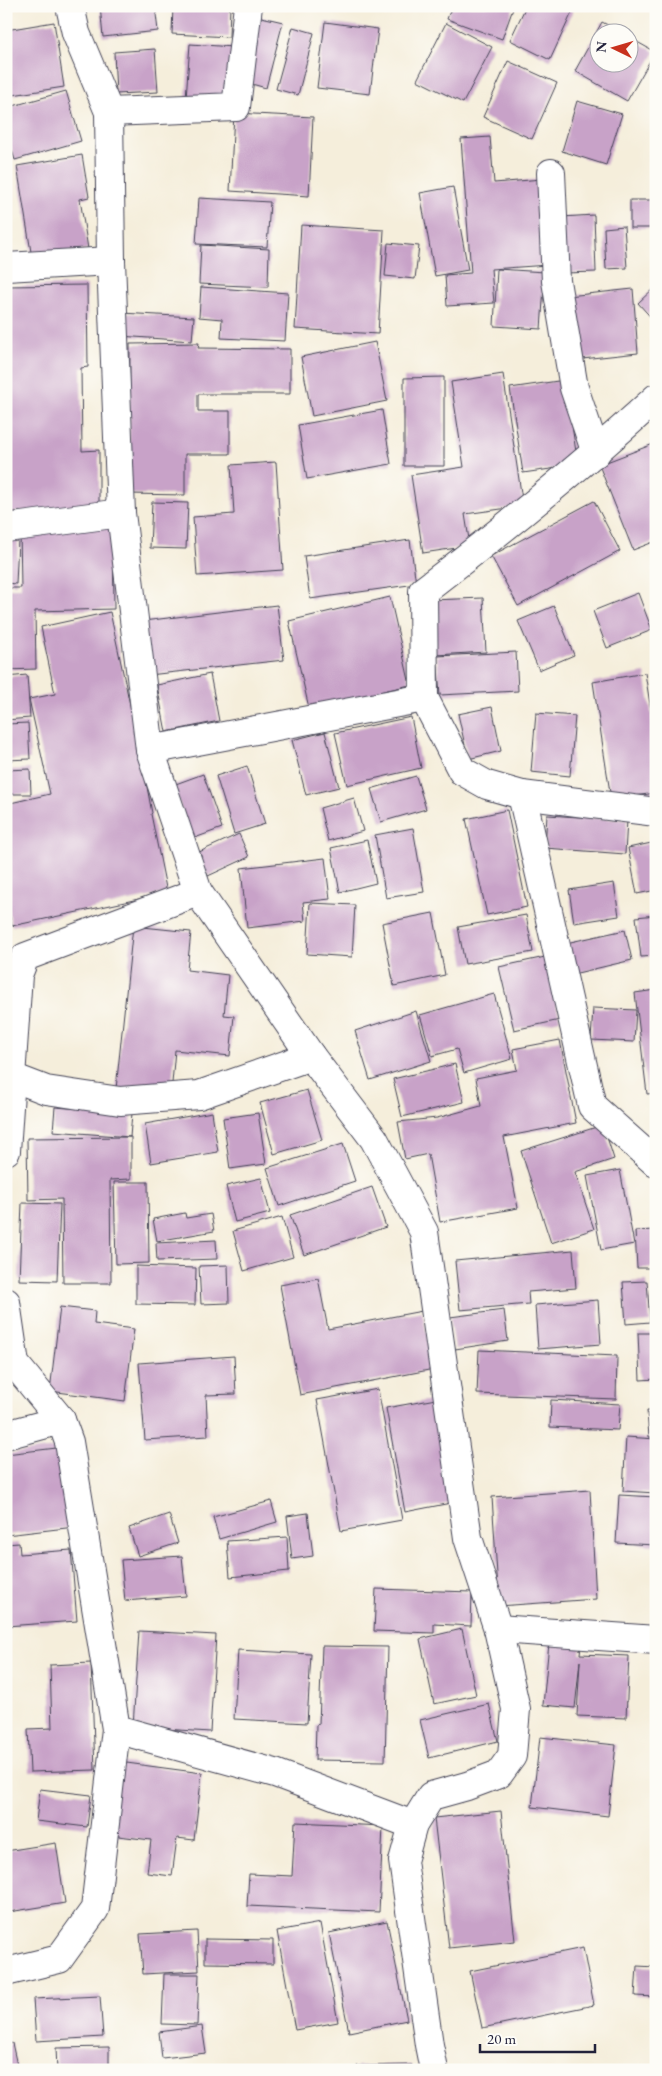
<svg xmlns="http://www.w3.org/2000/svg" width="662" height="2076" font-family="'EB Garamond',serif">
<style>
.building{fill:#c8a2c8}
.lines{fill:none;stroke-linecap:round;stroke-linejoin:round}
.minor-casing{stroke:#424153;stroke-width:30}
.minor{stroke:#fff;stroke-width:28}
</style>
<rect width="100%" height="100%" fill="#fdfcf7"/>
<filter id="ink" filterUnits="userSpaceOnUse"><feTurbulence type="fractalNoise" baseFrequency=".02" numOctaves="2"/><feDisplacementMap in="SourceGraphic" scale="10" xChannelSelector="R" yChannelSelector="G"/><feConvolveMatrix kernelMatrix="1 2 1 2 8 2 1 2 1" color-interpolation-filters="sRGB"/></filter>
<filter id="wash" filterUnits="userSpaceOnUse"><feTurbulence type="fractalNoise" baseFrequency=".0096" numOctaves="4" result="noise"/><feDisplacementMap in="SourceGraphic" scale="20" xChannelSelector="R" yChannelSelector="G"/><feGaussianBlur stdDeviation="1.12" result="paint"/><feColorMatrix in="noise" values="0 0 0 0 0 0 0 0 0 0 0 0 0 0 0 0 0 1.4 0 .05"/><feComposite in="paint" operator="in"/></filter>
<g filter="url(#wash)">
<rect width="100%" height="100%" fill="#f5eedb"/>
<g id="blocks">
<g class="building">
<polygon points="100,6 155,6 158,31 103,37"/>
<polygon points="173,6 230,6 229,37 172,34"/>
<polygon points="452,6 514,6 502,39 447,19"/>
<polygon points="526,6 575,6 550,60 510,40"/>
<polygon points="257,16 283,22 266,88 241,81"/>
<polygon points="54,22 64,87 6,96 6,30"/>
<polygon points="325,22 378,29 370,94 317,88"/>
<polygon points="602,22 621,32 600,32 600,62 630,62 630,38 655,52 627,101 575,71"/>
<polygon points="446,23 492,47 463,103 417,80"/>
<polygon points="293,27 314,33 298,95 276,89"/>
<polygon points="190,44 233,47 230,100 186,98"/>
<polygon points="155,49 158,92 116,94 114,52"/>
<polygon points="508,61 557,83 532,139 483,117"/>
<polygon points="66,91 81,141 15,160 6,131 6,108"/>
<polygon points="577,101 622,114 606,165 562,151"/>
<polygon points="234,113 313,117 309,196 230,191"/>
<polygon points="490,137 494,183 542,179 548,265 491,269 494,303 447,306 445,275 471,273 461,139"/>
<polygon points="82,155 89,197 80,199 88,249 32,258 17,166"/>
<polygon points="654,163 656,163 656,189 652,189"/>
<polygon points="453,187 468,270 435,276 420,193"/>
<polygon points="199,198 270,202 267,247 196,244"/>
<rect x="630" y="200" width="26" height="28"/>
<polygon points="594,215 596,272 565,273 562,217"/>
<polygon points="6,221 11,251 6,252"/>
<polygon points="301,225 384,230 378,334 295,329"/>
<polygon points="624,226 627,268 606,269 604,228"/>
<polygon points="388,243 419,246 415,279 385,276"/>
<polygon points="201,245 269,249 268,287 199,284"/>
<polygon points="497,269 545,272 541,329 494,326"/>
<polygon points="87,285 88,367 81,368 82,451 99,450 99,511 6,512 6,286"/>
<polygon points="656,286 656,323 638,303"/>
<polygon points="201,287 288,293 285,341 221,338 222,319 199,317"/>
<polygon points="633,289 638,353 573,360 568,296"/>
<polygon points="121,313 194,317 192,341 120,336"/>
<polygon points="375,342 387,401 312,416 301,357"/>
<polygon points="199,343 198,348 290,349 290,394 198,394 198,411 230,411 230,454 185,454 185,495 129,494 130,344"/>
<polygon points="503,374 523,506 465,514 470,546 423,553 411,475 464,467 451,382"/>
<polygon points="444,377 444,466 404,466 404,378"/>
<polygon points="565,380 578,465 523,473 510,388"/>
<polygon points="382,410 391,464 307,479 298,425"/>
<polygon points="656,443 656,541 633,550 599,465"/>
<polygon points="276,462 283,570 197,576 193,517 234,514 231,465"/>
<polygon points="594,501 620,551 518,606 491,556"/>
<polygon points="152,502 188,503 186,549 150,548"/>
<polygon points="113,526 114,609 35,611 36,669 6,670 6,588 21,588 20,528"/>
<polygon points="6,540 18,540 16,584 6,583"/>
<polygon points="410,540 416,584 310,599 304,556"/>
<polygon points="638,593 652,630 607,648 593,611"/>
<polygon points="390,597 410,685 309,708 289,621"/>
<polygon points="483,598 486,652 435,655 432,600"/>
<polygon points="277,605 284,660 149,675 143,621"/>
<polygon points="554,606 574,655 539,670 518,621"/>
<polygon points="110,612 142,761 152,813 151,814 167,893 12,926 6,900 6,804 50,794 29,699 55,694 41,627"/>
<polygon points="516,652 518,691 440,695 437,656"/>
<polygon points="645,673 656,742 656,793 611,799 593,682"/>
<polygon points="210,674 219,721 166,732 157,685"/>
<polygon points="27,675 30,718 6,720 6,677"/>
<polygon points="492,707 501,751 468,759 458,714"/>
<polygon points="536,713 575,716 570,776 531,772"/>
<polygon points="411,717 421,768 347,785 335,733"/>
<polygon points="28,723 30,759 6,760 6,724"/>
<polygon points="325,732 339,787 306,795 292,740"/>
<polygon points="247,766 265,824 234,834 216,776"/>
<polygon points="30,769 31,794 6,794 6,770"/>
<polygon points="203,774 222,828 192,839 173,785"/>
<polygon points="416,776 426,809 381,822 371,789"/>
<polygon points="354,798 363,831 328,841 320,808"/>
<polygon points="507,810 527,907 487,915 466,819"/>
<polygon points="547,815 627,820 625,854 545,848"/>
<polygon points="413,828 424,892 386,898 375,835"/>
<polygon points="239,834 249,857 208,876 197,853"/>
<polygon points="367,840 376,883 340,892 331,848"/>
<polygon points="656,842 656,890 637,894 628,848"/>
<polygon points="325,858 330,899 303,902 305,921 247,928 241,868"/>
<polygon points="614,883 619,916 574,923 569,890"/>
<polygon points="310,903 355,905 352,957 307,954"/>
<polygon points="433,913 445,975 394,986 382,923"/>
<polygon points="526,915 533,952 465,964 458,927"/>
<polygon points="656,915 656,956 641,957 636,917"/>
<polygon points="133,926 191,932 187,970 228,975 224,1015 234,1016 230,1056 175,1050 171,1094 116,1089"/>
<polygon points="625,930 632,960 573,974 566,943"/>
<polygon points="545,957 560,1020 514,1030 499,967"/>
<polygon points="656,990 656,1093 647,1094 635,993"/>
<polygon points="494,994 512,1059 464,1073 457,1049 432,1056 420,1015"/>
<polygon points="593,1008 636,1010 634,1042 591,1040"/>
<polygon points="416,1011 431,1061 370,1080 355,1031"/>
<polygon points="560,1040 576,1123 504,1137 518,1208 440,1222 428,1154 405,1159 398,1122 437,1118 481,1106 476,1078 517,1070 513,1049"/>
<polygon points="455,1064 464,1102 402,1117 393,1079"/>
<polygon points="307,1090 322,1140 274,1154 260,1103"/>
<polygon points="55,1107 132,1113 130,1137 53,1131"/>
<polygon points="212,1112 218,1152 151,1163 145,1124"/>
<polygon points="258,1113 266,1164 230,1169 223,1118"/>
<polygon points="603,1125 614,1159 575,1172 594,1229 551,1243 521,1151"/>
<polygon points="131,1137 131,1179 110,1180 111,1283 63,1283 62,1199 28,1200 27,1138"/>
<polygon points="343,1144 355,1181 279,1206 267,1168"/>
<polygon points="620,1170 634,1244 601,1250 587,1176"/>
<polygon points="261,1178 270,1213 235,1222 226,1186"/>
<polygon points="114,1182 148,1182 149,1263 116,1264"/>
<polygon points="372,1187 386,1227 304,1255 290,1215"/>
<polygon points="22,1203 60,1204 57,1281 19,1280"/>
<polygon points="185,1213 186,1218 211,1214 214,1231 157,1241 153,1219"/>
<polygon points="282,1217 293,1257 244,1271 233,1231"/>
<polygon points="655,1230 656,1268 637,1268 635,1231"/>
<polygon points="216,1240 217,1259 157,1261 156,1243"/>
<polygon points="573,1250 576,1288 528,1292 529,1304 460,1310 455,1261"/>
<polygon points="228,1265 229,1303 201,1304 199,1266"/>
<polygon points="136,1266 196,1268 195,1305 136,1304"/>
<polygon points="318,1278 328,1329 422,1311 434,1369 300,1395 280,1285"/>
<polygon points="647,1281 650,1322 626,1324 623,1282"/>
<polygon points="598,1300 601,1344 538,1349 535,1305"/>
<polygon points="60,1307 95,1311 94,1324 134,1329 125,1401 50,1391"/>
<polygon points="504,1310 508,1341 455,1349 450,1317"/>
<polygon points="638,1333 656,1333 656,1379 640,1380"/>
<polygon points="479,1350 617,1356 616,1399 477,1394"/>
<polygon points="234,1356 236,1394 206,1395 208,1436 145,1440 139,1363"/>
<polygon points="378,1389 402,1520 341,1531 317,1400"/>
<polygon points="436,1399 456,1502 405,1512 386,1408"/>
<polygon points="551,1400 620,1404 618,1430 550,1427"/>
<polygon points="647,1411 656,1411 656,1437 649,1437"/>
<polygon points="626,1437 656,1439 656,1493 623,1491"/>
<polygon points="65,1447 75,1527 6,1535 6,1454"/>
<polygon points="590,1490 596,1599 499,1606 492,1497"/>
<polygon points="619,1495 656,1497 656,1545 616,1543"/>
<polygon points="271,1501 277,1522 219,1539 213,1517"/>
<polygon points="308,1513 313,1556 292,1559 287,1516"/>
<polygon points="169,1514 178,1543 138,1556 129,1528"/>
<polygon points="287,1537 289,1571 230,1577 227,1541"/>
<polygon points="19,1543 20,1554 71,1550 77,1621 6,1626 6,1544"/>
<polygon points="182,1556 186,1596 125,1601 121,1560"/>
<polygon points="376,1589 472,1592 471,1626 434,1624 434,1633 374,1631"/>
<polygon points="462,1629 476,1695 434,1704 420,1639"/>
<polygon points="139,1631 216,1635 210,1732 133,1727"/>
<polygon points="550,1633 582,1636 580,1654 629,1656 626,1718 577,1716 580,1661 575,1708 543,1705"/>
<polygon points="322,1646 388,1647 385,1761 315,1760 316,1725 319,1724"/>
<polygon points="238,1650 311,1654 307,1723 234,1719"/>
<polygon points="91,1663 95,1770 30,1772 28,1729 52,1728 50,1665"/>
<polygon points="489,1704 498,1741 429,1758 420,1720"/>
<polygon points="540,1737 616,1745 608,1816 532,1807"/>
<polygon points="119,1762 202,1773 194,1840 177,1838 172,1876 147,1873 151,1840 110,1835"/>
<polygon points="40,1789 91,1795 87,1827 36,1821"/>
<polygon points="501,1811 515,1941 449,1948 434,1818"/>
<polygon points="295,1822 383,1826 379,1912 247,1906 249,1874 292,1876"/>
<polygon points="56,1843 65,1903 9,1912 6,1893 6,1851"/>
<polygon points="387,1921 407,2020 349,2032 329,1933"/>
<polygon points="320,1923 338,2022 295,2030 277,1931"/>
<polygon points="197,1931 199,1971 143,1974 140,1934"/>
<polygon points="205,1939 273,1940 273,1964 205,1963"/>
<polygon points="583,1948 594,2005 482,2028 470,1971"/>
<polygon points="637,1966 656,1967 656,1997 635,1996"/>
<polygon points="164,1974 199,1974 197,2025 162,2024"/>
<polygon points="100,1996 103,2037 36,2041 33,1999"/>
<polygon points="202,2026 206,2053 162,2058 159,2032"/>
<polygon points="12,2043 18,2070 6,2070 6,2045"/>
<polygon points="109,2047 109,2070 57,2070 56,2048"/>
<polygon points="412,2065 412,2070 357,2070 357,2066"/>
</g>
</g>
</g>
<g filter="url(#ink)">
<use href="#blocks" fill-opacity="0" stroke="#424153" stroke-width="1"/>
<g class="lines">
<g class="minor-casing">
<g id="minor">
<polyline points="70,6 76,33 109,112 111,261 121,513 150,750 198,892 311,1056 374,1139 424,1232 468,1538 498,1629 516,1709 512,1756 499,1774 467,1786 431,1796 413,1825 403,1861 429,2045 434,2070"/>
<polyline points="109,112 236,107 248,6"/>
<polyline points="551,173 556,281 574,388 596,453"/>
<polyline points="6,267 111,261"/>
<path d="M656,398c-75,69 -153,132 -233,193l1,107 38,73 25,14 35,10 134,17"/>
<polyline points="6,528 121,513"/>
<polyline points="150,750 424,698"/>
<polyline points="522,795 592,1106 656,1163"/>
<polyline points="12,1077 46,1090 120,1101 199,1095 311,1056"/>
<polyline points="6,1151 18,975 25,957 198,892"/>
<polyline points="6,1302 15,1364 61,1420 69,1442 116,1729 95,1909 59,1959 6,1972"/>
<polyline points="6,1435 61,1420"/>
<polyline points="498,1629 656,1640"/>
<polyline points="116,1729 275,1773 413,1825"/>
</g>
</g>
<use href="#minor" class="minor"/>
</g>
</g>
<rect width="662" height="2076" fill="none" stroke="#fdfcf7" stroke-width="25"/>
<g transform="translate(614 48) rotate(275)"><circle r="24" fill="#fdfcf7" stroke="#a5a5ac"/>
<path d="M0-4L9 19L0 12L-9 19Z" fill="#c8321e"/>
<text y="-8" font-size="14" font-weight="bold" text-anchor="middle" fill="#22223b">N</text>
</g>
<path d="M480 2044v8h115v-8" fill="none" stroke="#22223b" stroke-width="2.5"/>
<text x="487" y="2044" font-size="15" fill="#22223b" stroke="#fdfcf7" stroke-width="4" paint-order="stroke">20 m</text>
</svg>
